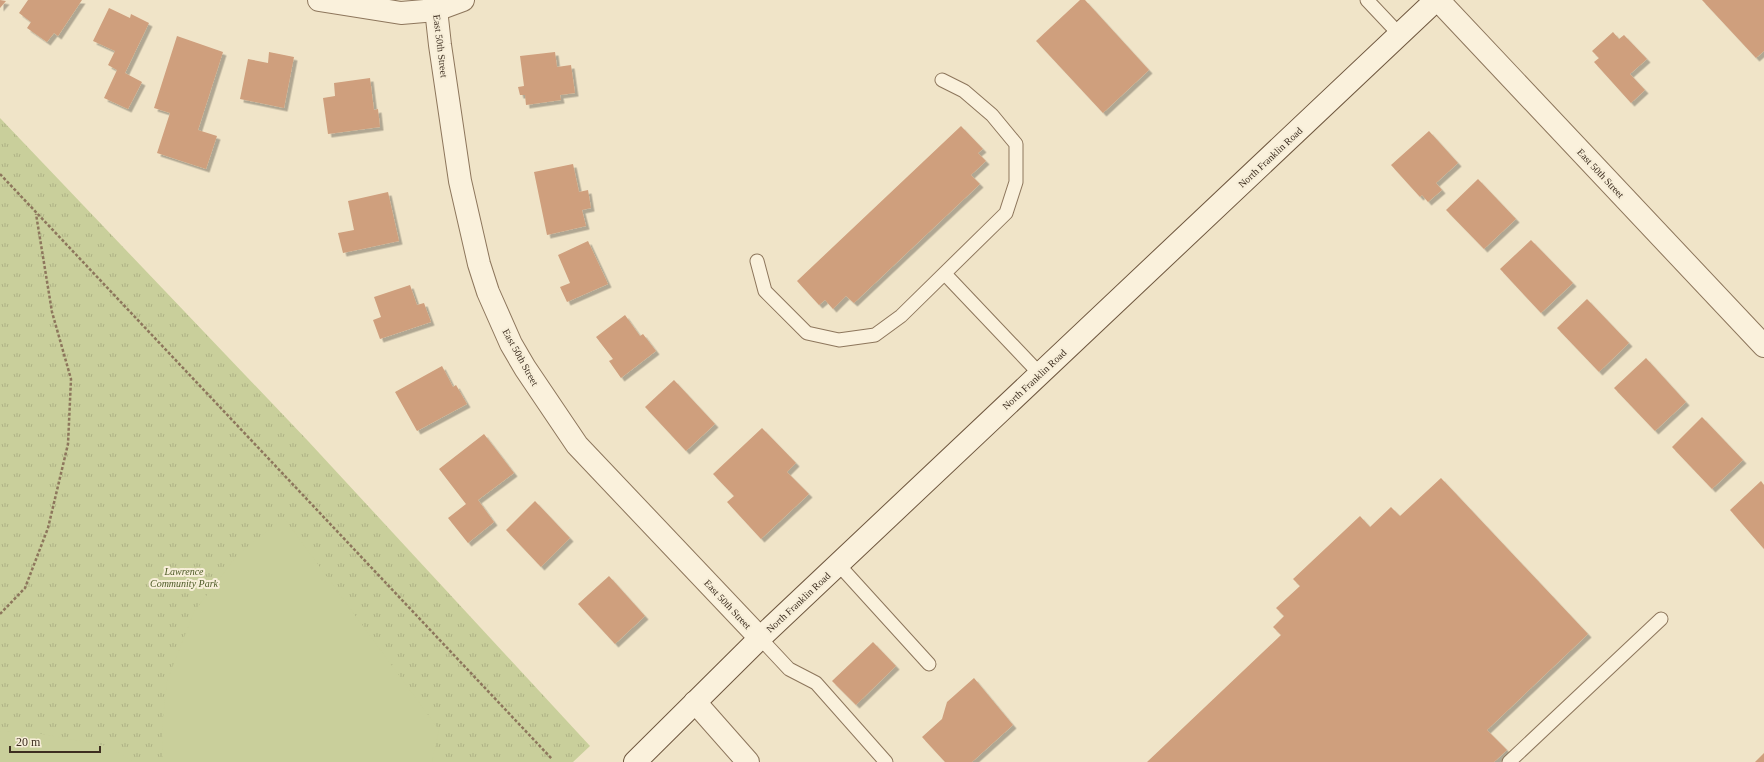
<svg xmlns="http://www.w3.org/2000/svg" width="1764" height="762" font-family="'Times New Roman',serif">
<style>
.grass{fill:url(#grass-tufts)}
.pitch{fill:#c9cf9b}
.building{fill:#cf9f7d;filter:url(#shadow)}
.lines{fill:none;stroke-linecap:round;stroke-linejoin:round}
.lane-casing{stroke:#8d765c;stroke-width:15}
.street-casing{stroke:#8d765c;stroke-width:24}
.secondary-casing{stroke:#6f573f;stroke-width:24}
.path{stroke:#8d765c;stroke-width:2.5;stroke-dasharray:3 2;stroke-linecap:butt}
.lane{stroke:#faf1dc;stroke-width:13}
.street{stroke:#faf1dc;stroke-width:22}
.secondary{stroke:#faf1dc;stroke-width:22}
.labels{text-anchor:middle;stroke-width:4;stroke-linejoin:round;paint-order:stroke}
.street-label{font-size:10px;fill:#3d2e20;stroke:#f7eed8}
.park-label{font-size:10px;font-style:italic;fill:#4d5a26;stroke:#f7eed8}
</style>
<defs>
<pattern id="grass-tufts" width="24" height="20" patternUnits="userSpaceOnUse"><rect width="24" height="20" fill="#c9cf9b"/><path d="M3 7l-1-3M5 7V3M7 7l1-3M15 17l-1-3M17 17v-4M19 17l1-3" fill="none" stroke="#aeb285"/></pattern>
<filter id="shadow"><feDropShadow dx="3.5" dy="3.5" stdDeviation="0" flood-color="#0004"/></filter>
</defs>
<rect width="100%" height="100%" fill="#f0e4c8"/>
<polygon class="grass" points="0,118 308,441 590,746 573,762 0,762"/>
<g class="pitch">
<polygon points="284,518 439,730 432,762 163,762 162,727 167,681 194,612 237,555"/>
<polygon points="26,731 107,746 133,762 0,762 0,732"/>
</g>
<g class="building">
<polygon points="0,0 6,1 0,8"/>
<polygon points="28,0 82,0 58,36 54,33 47,42 27,28 31,22 19,13"/>
<polygon points="1080,0 1085,0 1149,70 1103,113 1036,41"/>
<polygon points="1702,0 1764,0 1764,51 1756,58"/>
<polygon points="109,8 130,18 131,14 149,23 125,73 142,82 128,109 104,98 117,70 108,65 115,51 93,41"/>
<polygon points="1613,32 1619,39 1624,35 1647,59 1630,74 1645,90 1631,103 1594,62 1599,58 1592,51"/>
<polygon points="177,36 223,52 198,130 217,136 206,169 157,153 170,113 154,108"/>
<polygon points="269,52 294,57 284,108 240,99 248,59 268,63"/>
<polygon points="555,52 557,67 571,65 575,93 560,95 561,100 526,105 525,95 520,95 518,87 524,86 520,56"/>
<polygon points="370,78 374,110 378,109 380,127 328,134 323,98 335,96 334,83"/>
<polygon points="961,126 983,149 978,153 986,161 971,175 980,184 854,303 846,296 833,309 825,300 819,305 797,281"/>
<polygon points="1429,131 1458,163 1436,183 1442,190 1428,202 1422,195 1420,197 1391,165"/>
<polygon points="573,164 579,192 588,190 591,208 582,210 586,226 547,235 534,172"/>
<polygon points="1478,179 1516,219 1484,249 1446,210"/>
<polygon points="388,192 399,241 343,253 338,233 354,230 348,201"/>
<polygon points="1531,240 1573,283 1541,313 1500,269"/>
<polygon points="588,241 608,284 567,302 560,287 570,283 558,255"/>
<polygon points="410,285 417,305 424,303 431,322 380,339 373,320 381,317 374,297"/>
<polygon points="1587,299 1629,343 1599,372 1557,328"/>
<polygon points="625,315 640,336 643,334 656,351 621,378 609,361 613,359 596,337"/>
<polygon points="1646,358 1686,402 1655,431 1614,388"/>
<polygon points="442,366 453,387 456,385 467,404 417,431 395,392"/>
<polygon points="674,380 715,424 686,451 645,407"/>
<polygon points="1702,417 1743,460 1712,489 1672,447"/>
<polygon points="762,428 796,463 787,472 809,494 761,539 727,502 734,496 713,474"/>
<polygon points="484,434 514,473 478,500 494,522 468,543 448,518 466,504 439,469"/>
<polygon points="1441,478 1588,634 1487,730 1507,750 1494,762 1147,762 1281,635 1273,627 1284,616 1276,608 1300,586 1293,579 1360,516 1370,527 1391,507 1400,516"/>
<polygon points="1761,481 1764,485 1764,549 1730,510"/>
<polygon points="535,501 570,538 541,567 506,530"/>
<polygon points="609,576 645,616 615,644 578,604"/>
<polygon points="873,642 896,666 856,705 832,681"/>
<polygon points="974,678 1013,725 972,762 945,762 922,737 942,719 947,702"/>
<polygon points="1764,753 1764,762 1755,762"/>
</g>
<g class="lines">
<g class="lane-casing">
<g id="lane">
<polyline points="1367,0 1400,35"/>
<polyline points="757,261 765,291 807,333 839,340 875,335 901,316 1006,213 1016,182 1016,144 992,115 964,91 942,80"/>
<polyline points="945,274 1040,374"/>
<polyline points="838,564 929,664"/>
<polyline points="760,638 789,669 816,683 886,762"/>
<polyline points="1509,762 1661,619"/>
</g>
</g>
<g class="street-casing">
<g id="street">
<polyline points="319,0 401,13 436,10 463,0"/>
<polyline points="435,0 440,45 460,181 479,264 488,292 511,344 525,368 577,445 760,638"/>
<polyline points="1438,0 1764,346"/>
<polyline points="695,702 748,762"/>
</g>
</g>
<g class="secondary-casing">
<polyline id="secondary" points="635,762 760,638 1436,0"/>
</g>
<g class="path">
<polyline points="0,174 552,759"/>
<polyline points="0,614 25,588 48,528 68,444 71,379 52,312 36,214"/>
</g>
<use href="#lane" class="lane"/>
<use href="#street" class="street"/>
<use href="#secondary" class="secondary"/>
</g>
<g class="labels">
<g class="street-label">
<text transform="translate(441 46) rotate(83)" y="4">East 50th Street</text>
<text transform="translate(1270 157) rotate(-43)" y="4">North Franklin Road</text>
<text transform="translate(1601 173) rotate(47)" y="4">East 50th Street</text>
<text transform="translate(521 357) rotate(61)" y="4">East 50th Street</text>
<text transform="translate(1034 379) rotate(-43)" y="4">North Franklin Road</text>
<text transform="translate(798 602) rotate(-43)" y="4">North Franklin Road</text>
<text transform="translate(728 604) rotate(47)" y="4">East 50th Street</text>
</g>
<g class="park-label">
<text x="184" y="575">Lawrence<tspan x="184" dy="12">Community Park</tspan></text>
</g>
</g>
<path d="M10 746v6h90v-6" fill="none" stroke="#3d2e20" stroke-width="2"/>
<text x="16" y="746" font-size="12" fill="#3d2e20" stroke="#f7eed8" stroke-width="3" paint-order="stroke">20 m</text>
</svg>
